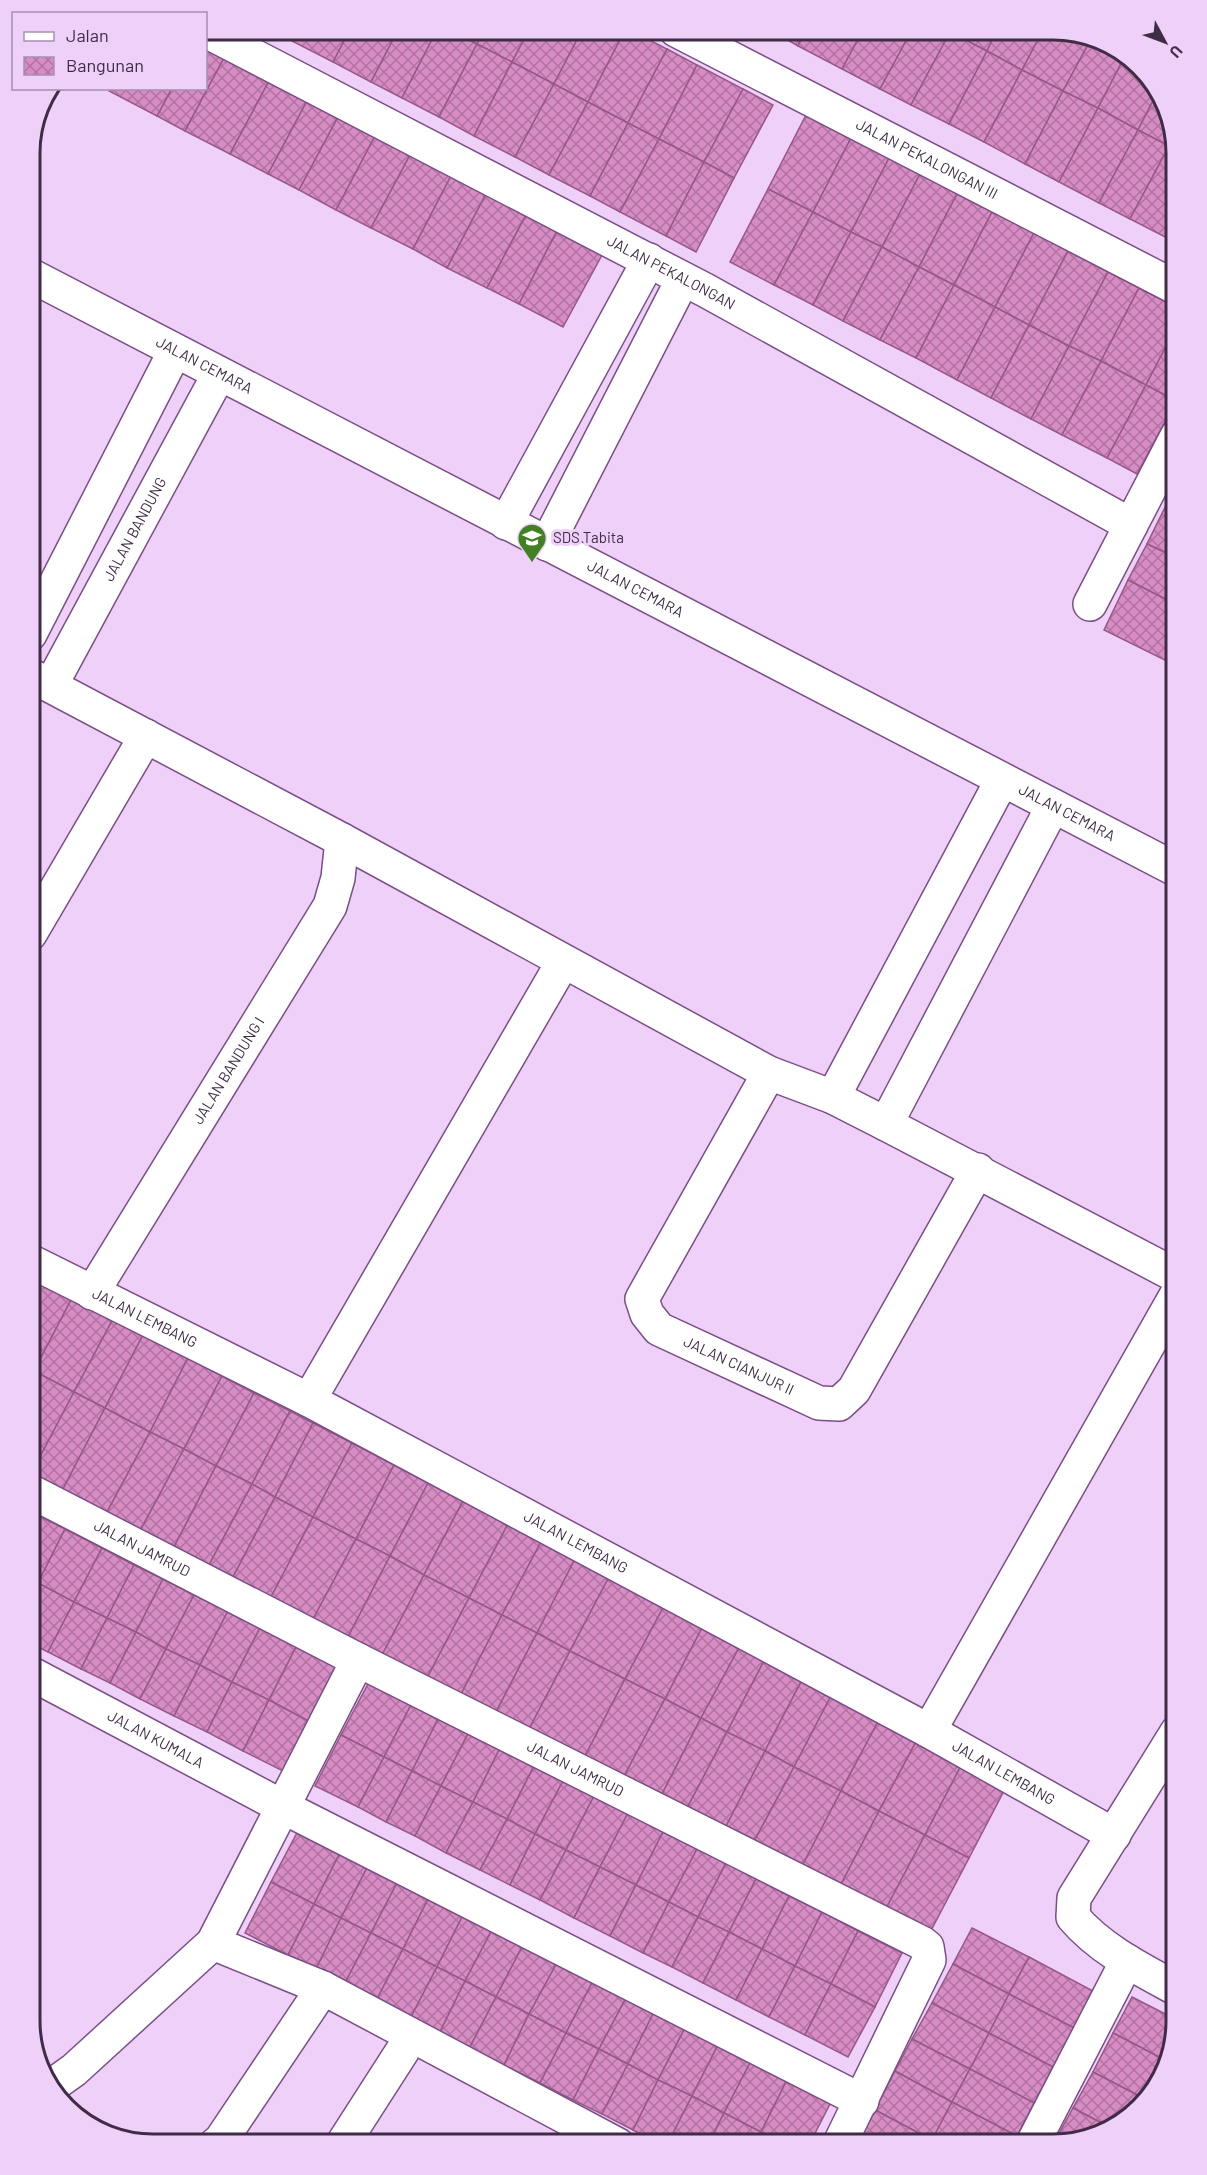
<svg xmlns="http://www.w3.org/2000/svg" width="1207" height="2175" font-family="Barlow,sans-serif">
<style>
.building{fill:url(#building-cross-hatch);stroke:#975787;stroke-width:1.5}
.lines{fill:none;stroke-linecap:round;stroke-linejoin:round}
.minor-casing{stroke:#7a4e8a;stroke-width:36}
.minor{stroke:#fff;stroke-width:33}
.labels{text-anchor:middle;stroke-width:6;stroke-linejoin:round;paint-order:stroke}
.street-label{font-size:15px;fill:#402c47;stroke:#eed0f8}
.poi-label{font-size:15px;fill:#402c47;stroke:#eed0f8;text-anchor:start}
.rim{fill:none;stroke:#402c47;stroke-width:3}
</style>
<defs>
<pattern id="building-cross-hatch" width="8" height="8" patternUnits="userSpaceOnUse" patternTransform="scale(1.5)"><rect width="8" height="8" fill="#d78cc3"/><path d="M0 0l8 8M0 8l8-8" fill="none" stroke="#b073a0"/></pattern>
</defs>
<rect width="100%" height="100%" fill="#eed0f8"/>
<g class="building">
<polygon points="271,30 293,30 288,39"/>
<polygon points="293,30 350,30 333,62 288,39"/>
<polygon points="350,30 398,30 371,82 333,62"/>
<polygon points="398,30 437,30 402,98 371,82"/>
<polygon points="437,30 450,30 477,44 439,117 402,98"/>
<polygon points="450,30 485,30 477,44"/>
<polygon points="485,30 529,30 512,62 477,44"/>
<polygon points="529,30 582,30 554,84 512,62"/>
<polygon points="582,30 625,30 588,102 554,84"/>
<polygon points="625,30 630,30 667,49 628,123 588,102"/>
<polygon points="770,30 806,30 798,46"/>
<polygon points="806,30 863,30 842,69 798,46"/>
<polygon points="863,30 912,30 880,89 842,69"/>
<polygon points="912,30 950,32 911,105 880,89"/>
<polygon points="951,30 997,30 987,51 950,32"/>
<polygon points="997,30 1043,30 1022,70 987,51"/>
<polygon points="1043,30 1062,30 1090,41 1063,91 1022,70"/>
<polygon points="950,32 987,51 949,124 911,105"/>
<polygon points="1090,41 1126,54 1098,108 1063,91"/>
<polygon points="477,44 512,62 474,136 439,117"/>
<polygon points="206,48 224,58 185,131 157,116 172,88 206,88"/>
<polygon points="667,49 697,65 659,139 628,123"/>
<polygon points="987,51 1022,70 984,142 949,124"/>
<polygon points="1126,54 1157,93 1138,130 1098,108"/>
<polygon points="224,58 269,81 230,154 185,131"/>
<polygon points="512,62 554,84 515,157 474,136"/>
<polygon points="697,65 743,89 704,162 659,139"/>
<polygon points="1022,70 1063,91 1025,164 984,142"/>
<polygon points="269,81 307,101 268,174 230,154"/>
<polygon points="554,84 588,102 549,175 515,157"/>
<polygon points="110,88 172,88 157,116 109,91"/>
<polygon points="743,89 773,105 734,178 704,162"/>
<polygon points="1063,91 1098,108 1059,182 1025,164"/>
<polygon points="1157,93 1167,106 1174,137 1169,146 1138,130"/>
<polygon points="307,101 338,117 299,190 268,174"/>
<polygon points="588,102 628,123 590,196 549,175"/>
<polygon points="1098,108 1138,130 1099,203 1059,182"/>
<polygon points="806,115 851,138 813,212 768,189"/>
<polygon points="338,117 375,136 336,210 299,190"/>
<polygon points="628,123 659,139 620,212 590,196"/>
<polygon points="1138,130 1169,146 1130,219 1099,203"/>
<polygon points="375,136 410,155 371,228 336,210"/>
<polygon points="851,138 889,158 851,232 813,212"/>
<polygon points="659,139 704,162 666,236 620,212"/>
<polygon points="1169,146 1176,150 1177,153 1177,239 1175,242 1130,219"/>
<polygon points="410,155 451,176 413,249 371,228"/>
<polygon points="889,158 920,174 882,247 851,232"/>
<polygon points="704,162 734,178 696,252 666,236"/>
<polygon points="920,174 957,194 919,267 882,247"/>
<polygon points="451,176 486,194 447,268 413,249"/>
<polygon points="768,189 813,212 774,285 730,262"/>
<polygon points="486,194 526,215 487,288 447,268"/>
<polygon points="957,194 992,212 954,285 919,267"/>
<polygon points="813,212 851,232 813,305 774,285"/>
<polygon points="992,212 1034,233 995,307 954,285"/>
<polygon points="526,215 557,231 519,304 487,288"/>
<polygon points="557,231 602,255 563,327 519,304"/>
<polygon points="851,232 882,247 843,321 813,305"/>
<polygon points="1034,233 1068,251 1029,325 995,307"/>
<polygon points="882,247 919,267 880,340 843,321"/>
<polygon points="1068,251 1108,272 1069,346 1029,325"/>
<polygon points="919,267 954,285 916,358 880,340"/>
<polygon points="1108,272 1139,288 1101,361 1069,346"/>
<polygon points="954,285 995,307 957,380 916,358"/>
<polygon points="1139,288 1177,308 1177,325 1146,385 1101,361"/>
<polygon points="995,307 1029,325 991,398 957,380"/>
<polygon points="1029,325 1069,346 1031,419 991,398"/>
<polygon points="1177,325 1177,399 1176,401 1146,385"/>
<polygon points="1069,346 1101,361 1062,435 1031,419"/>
<polygon points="1101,361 1146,385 1107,458 1062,435"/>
<polygon points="1146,385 1176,401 1137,474 1107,458"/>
<polygon points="1171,495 1177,498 1177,558 1147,544"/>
<polygon points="1147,544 1177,558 1177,605 1128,580"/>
<polygon points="1128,580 1177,605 1177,666 1104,630"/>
<polygon points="38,1280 72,1298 34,1371 30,1369 30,1295"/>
<polygon points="72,1298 113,1319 74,1392 34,1371"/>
<polygon points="113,1319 143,1335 105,1408 74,1392"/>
<polygon points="143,1335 188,1358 150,1432 105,1408"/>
<polygon points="188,1358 222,1376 184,1449 150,1432"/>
<polygon points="34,1371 74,1392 31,1474 30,1378"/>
<polygon points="222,1376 254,1393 216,1466 184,1449"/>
<polygon points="74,1392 105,1408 62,1491 31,1474"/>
<polygon points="254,1393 290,1411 252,1484 216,1466"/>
<polygon points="105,1408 150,1432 106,1514 62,1491"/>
<polygon points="290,1411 313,1423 275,1497 252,1484"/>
<polygon points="313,1423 352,1443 313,1517 275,1497"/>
<polygon points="150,1432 184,1449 140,1531 106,1514"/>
<polygon points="352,1443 394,1465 356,1539 313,1517"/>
<polygon points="184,1449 216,1466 173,1549 140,1531"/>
<polygon points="394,1465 428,1483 390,1556 356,1539"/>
<polygon points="216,1466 252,1484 208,1567 173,1549"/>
<polygon points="428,1483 463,1501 424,1575 390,1556"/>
<polygon points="252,1484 275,1497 232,1579 208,1567"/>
<polygon points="275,1497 313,1517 270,1599 232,1579"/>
<polygon points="463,1501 508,1524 469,1598 424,1575"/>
<polygon points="31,1512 65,1529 38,1583 30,1578"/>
<polygon points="313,1517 356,1539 312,1621 270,1599"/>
<polygon points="508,1524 541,1542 502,1615 469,1598"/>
<polygon points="65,1529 102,1548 74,1602 38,1583"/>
<polygon points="356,1539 390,1556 347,1639 312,1621"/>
<polygon points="541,1542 575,1559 537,1633 502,1615"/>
<polygon points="102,1548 134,1565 107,1618 74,1602"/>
<polygon points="390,1556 424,1575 381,1657 347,1639"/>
<polygon points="575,1559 609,1577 570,1651 537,1633"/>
<polygon points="134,1565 163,1579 136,1632 107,1618"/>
<polygon points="424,1575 469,1598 426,1680 381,1657"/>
<polygon points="609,1577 664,1606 625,1679 570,1651"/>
<polygon points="30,1578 38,1583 30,1598"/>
<polygon points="163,1579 194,1595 166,1649 136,1632"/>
<polygon points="38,1583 74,1602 48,1652 30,1643 30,1598"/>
<polygon points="194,1595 228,1611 200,1665 166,1649"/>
<polygon points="469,1598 502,1615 459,1698 426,1680"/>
<polygon points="74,1602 107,1618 81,1669 48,1652"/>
<polygon points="664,1606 703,1626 665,1699 625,1679"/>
<polygon points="228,1611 260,1628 232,1682 200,1665"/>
<polygon points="502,1615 537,1633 494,1716 459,1698"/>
<polygon points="107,1618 136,1632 110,1683 81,1669"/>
<polygon points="703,1626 740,1646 701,1718 665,1699"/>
<polygon points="260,1628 296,1647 269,1700 232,1682"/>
<polygon points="136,1632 166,1649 140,1699 110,1683"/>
<polygon points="537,1633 570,1651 527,1733 494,1716"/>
<polygon points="740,1646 765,1659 727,1732 701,1718"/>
<polygon points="296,1647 340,1669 312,1723 269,1700"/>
<polygon points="166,1649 200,1665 174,1716 140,1699"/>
<polygon points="570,1651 625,1679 582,1762 527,1733"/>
<polygon points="765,1659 803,1678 765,1751 727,1732"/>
<polygon points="200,1665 232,1682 207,1732 174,1716"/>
<polygon points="803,1678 832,1694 794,1767 765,1751"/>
<polygon points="625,1679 665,1699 621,1782 582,1762"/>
<polygon points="232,1682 269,1700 243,1751 207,1732"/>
<polygon points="369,1682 412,1703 384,1757 341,1735"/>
<polygon points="832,1694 880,1718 841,1791 794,1767"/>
<polygon points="665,1699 701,1718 658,1802 621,1782"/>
<polygon points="269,1700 312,1723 287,1773 243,1751"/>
<polygon points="412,1703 439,1717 412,1771 384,1757"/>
<polygon points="439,1717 469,1732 441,1786 412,1771"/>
<polygon points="701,1718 727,1732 684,1814 658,1802"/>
<polygon points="880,1718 918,1738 879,1811 841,1791"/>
<polygon points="469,1732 500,1748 473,1802 441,1786"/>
<polygon points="727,1732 765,1751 722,1834 684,1814"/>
<polygon points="341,1735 384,1757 358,1807 315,1786"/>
<polygon points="918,1738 963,1762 925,1835 879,1811"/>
<polygon points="500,1748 534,1766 507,1819 473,1802"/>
<polygon points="765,1751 794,1767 750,1849 722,1834"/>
<polygon points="384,1757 412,1771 386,1822 358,1807"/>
<polygon points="963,1762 1007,1785 969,1858 925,1835"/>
<polygon points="534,1766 563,1781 535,1834 507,1819"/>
<polygon points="794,1767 841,1791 798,1874 750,1849"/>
<polygon points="412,1771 441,1786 415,1836 386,1822"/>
<polygon points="563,1781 594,1796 566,1850 535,1834"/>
<polygon points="441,1786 473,1802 446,1853 415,1836"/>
<polygon points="841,1791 879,1811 836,1894 798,1874"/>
<polygon points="594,1796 628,1813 600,1867 566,1850"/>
<polygon points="473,1802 507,1819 480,1870 446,1853"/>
<polygon points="879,1811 925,1835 881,1918 836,1894"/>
<polygon points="628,1813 663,1832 636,1885 600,1867"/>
<polygon points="507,1819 535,1834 510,1885 480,1870"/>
<polygon points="299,1829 341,1851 314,1904 271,1882"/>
<polygon points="663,1832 697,1849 669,1902 636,1885"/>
<polygon points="535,1834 566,1850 540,1900 510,1885"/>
<polygon points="925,1835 969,1858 926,1940 881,1918"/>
<polygon points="697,1849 726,1863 698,1917 669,1902"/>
<polygon points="566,1850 600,1867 574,1918 540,1900"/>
<polygon points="341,1851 369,1864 341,1918 314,1904"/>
<polygon points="726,1863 756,1879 729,1932 698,1917"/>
<polygon points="369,1864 399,1879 371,1933 341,1918"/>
<polygon points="600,1867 636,1885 610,1936 574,1918"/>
<polygon points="399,1879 430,1895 403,1949 371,1933"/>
<polygon points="756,1879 789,1896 762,1949 729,1932"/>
<polygon points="271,1882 314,1904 288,1955 245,1933"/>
<polygon points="636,1885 669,1902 643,1953 610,1936"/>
<polygon points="430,1895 464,1913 437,1967 403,1949"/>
<polygon points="789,1896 822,1912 795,1966 762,1949"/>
<polygon points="669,1902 698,1917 672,1967 643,1953"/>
<polygon points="314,1904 341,1918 316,1969 288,1955"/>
<polygon points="822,1912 858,1931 831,1984 795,1966"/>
<polygon points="464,1913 493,1928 465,1981 437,1967"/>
<polygon points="698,1917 729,1932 703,1983 672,1967"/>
<polygon points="341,1918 371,1933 345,1983 316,1969"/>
<polygon points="493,1928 524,1943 496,1997 465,1981"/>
<polygon points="972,1928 1029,1957 1009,1994 953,1964"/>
<polygon points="858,1931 902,1953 875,2007 831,1984"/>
<polygon points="729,1932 762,1949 736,2000 703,1983"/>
<polygon points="371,1933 403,1949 377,1999 345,1983"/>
<polygon points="524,1943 558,1961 529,2014 496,1997"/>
<polygon points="403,1949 437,1967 411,2017 377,1999"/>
<polygon points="762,1949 795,1966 769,2017 736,2000"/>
<polygon points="1029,1957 1093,1991 1074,2028 1009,1994"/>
<polygon points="558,1961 594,1979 566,2033 529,2014"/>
<polygon points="953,1964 1009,1994 989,2033 932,2003"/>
<polygon points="795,1966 831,1984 805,2035 769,2017"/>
<polygon points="437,1967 465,1981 440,2032 411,2017"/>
<polygon points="594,1979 627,1996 599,2049 566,2033"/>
<polygon points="465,1981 496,1997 470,2047 440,2032"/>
<polygon points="831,1984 875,2007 848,2057 805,2035"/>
<polygon points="1009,1994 1074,2028 1053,2067 989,2033"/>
<polygon points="627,1996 655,2010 628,2064 599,2049"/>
<polygon points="496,1997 529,2014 504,2065 470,2047"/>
<polygon points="1132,1997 1177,2020 1165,2060 1113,2033"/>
<polygon points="932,2003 989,2033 970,2069 912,2039"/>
<polygon points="655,2010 686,2026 658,2080 628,2064"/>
<polygon points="529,2014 566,2033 540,2083 504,2065"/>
<polygon points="686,2026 719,2043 692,2096 658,2080"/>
<polygon points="566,2033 599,2049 573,2100 540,2083"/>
<polygon points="989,2033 1053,2067 1034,2103 970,2069"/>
<polygon points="1113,2033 1165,2060 1157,2089 1145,2099 1093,2072"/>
<polygon points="912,2039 970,2069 952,2102 895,2071"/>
<polygon points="719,2043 752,2059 724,2113 692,2096"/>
<polygon points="599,2049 628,2064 602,2114 573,2100"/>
<polygon points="752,2059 788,2078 761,2132 724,2113"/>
<polygon points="628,2064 658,2080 633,2130 602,2114"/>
<polygon points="970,2069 1034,2103 1017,2136 952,2102"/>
<polygon points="895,2071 952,2102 932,2140 875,2110"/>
<polygon points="1093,2072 1145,2099 1111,2128 1073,2108"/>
<polygon points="788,2078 832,2100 809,2145 786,2145 761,2132"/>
<polygon points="658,2080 692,2096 667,2145 661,2145 633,2130"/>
<polygon points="692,2096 724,2113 708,2145 667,2145"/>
<polygon points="952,2102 1017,2136 1012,2145 941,2145 932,2140"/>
<polygon points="1073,2108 1111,2128 1101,2135 1061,2144 1055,2141"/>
<polygon points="875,2110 932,2140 929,2145 865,2145 858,2141"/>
<polygon points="724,2113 761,2132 754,2145 708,2145"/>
<polygon points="761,2132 786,2145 754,2145"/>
</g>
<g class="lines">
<g class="minor-casing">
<g id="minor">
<path id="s1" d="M676,30l501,258"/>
<path id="s2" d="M206,31l499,259 426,235"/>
<path id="s3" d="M30,275l1147,595"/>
<polyline points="506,523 649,260"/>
<polyline points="547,544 683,279"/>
<polyline points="1090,604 1177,436"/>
<polyline points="30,634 175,351"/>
<polyline points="30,675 342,840 769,1073 833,1097 886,1124 1177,1276"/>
<path id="s4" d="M51,685l168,-311"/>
<polyline points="30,934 146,736"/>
<path id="s5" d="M769,1073l-127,226 5,15 12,15 160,74 20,1 15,-14 124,-220"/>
<polyline points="833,1097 1002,780"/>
<polyline points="886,1124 1053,806"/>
<path id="s6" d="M30,1261l279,139 620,331 185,104"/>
<path id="s7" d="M92,1293l238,-387 8,-28 4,-38"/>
<polyline points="309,1400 563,962"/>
<path id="s8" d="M30,1491l328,169 564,283 5,4 2,13 -90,185"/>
<path id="s9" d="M30,1673l253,134 579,294"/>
<polyline points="929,1731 1177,1294"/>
<polyline points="213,1943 323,1988 618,2145"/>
<path d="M1177,1989c-37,-20 -77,-40 -104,-72l1,-19 103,-166"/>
<polyline points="53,2085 74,2070 213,1943 358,1660"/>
<polyline points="215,2145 221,2140 323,1988"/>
<polyline points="342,2145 403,2050"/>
<polyline points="1032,2145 1127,1961"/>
</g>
</g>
<use href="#minor" class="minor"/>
</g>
<defs>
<g id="school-pin" transform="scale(1.5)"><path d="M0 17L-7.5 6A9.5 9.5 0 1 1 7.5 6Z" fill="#428121" stroke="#eed0f8"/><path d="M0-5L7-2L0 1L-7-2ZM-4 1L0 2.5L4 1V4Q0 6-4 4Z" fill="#fff"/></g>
</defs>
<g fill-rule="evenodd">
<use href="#school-pin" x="532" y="538"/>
</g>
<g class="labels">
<g class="street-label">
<text dy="5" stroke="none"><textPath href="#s1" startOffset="282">JALAN PEKALONGAN III</textPath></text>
<text dy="5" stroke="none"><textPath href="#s2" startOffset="524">JALAN PEKALONGAN</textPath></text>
<text dy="5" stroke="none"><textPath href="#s3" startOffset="196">JALAN CEMARA</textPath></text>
<text dy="5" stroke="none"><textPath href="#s4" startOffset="177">JALAN BANDUNG</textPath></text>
<text dy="5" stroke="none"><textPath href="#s3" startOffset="682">JALAN CEMARA</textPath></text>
<text dy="5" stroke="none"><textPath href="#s3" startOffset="1168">JALAN CEMARA</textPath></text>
<text dy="5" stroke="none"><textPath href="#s7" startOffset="261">JALAN BANDUNG I</textPath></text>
<text dy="5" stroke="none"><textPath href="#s6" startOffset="128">JALAN LEMBANG</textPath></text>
<text dy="5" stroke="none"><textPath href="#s5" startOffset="382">JALAN CIANJUR II</textPath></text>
<text dy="5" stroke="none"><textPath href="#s6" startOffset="614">JALAN LEMBANG</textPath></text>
<text dy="5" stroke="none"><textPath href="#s8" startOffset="126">JALAN JAMRUD</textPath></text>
<text dy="5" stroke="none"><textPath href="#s9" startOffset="142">JALAN KUMALA</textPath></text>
<text dy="5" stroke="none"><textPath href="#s8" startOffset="612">JALAN JAMRUD</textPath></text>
<text dy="5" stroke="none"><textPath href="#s6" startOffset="1100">JALAN LEMBANG</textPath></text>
</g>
<g class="poi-label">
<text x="553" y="543">SDS Tabita</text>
</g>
</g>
<path d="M0 0H1207V2175H0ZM153 40H1053A113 113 0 0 1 1166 153V2021A113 113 0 0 1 1053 2134H153A113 113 0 0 1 40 2021V153A113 113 0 0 1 153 40Z" fill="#eed0f8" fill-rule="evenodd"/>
<path class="rim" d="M153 40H1053A113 113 0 0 1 1166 153V2021A113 113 0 0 1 1053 2134H153A113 113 0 0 1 40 2021V153A113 113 0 0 1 153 40Z"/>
<rect x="12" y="12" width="195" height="78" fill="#eed0f8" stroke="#a88eb1" stroke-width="1.5"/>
<rect x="24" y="32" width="30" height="9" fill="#ffffff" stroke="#a88eb1" stroke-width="1.5"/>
<text x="66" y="42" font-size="18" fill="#402c47">Jalan</text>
<rect x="24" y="57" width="30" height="18" fill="url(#building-cross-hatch)" stroke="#a88eb1" stroke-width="1.5"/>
<text x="66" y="72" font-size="18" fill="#402c47">Bangunan</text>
<g transform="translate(1165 42) rotate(131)" stroke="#eed0f8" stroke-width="4.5" paint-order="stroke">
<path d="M0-4.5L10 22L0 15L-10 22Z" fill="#402c47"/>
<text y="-9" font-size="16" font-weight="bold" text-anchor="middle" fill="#402c47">U</text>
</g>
</svg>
